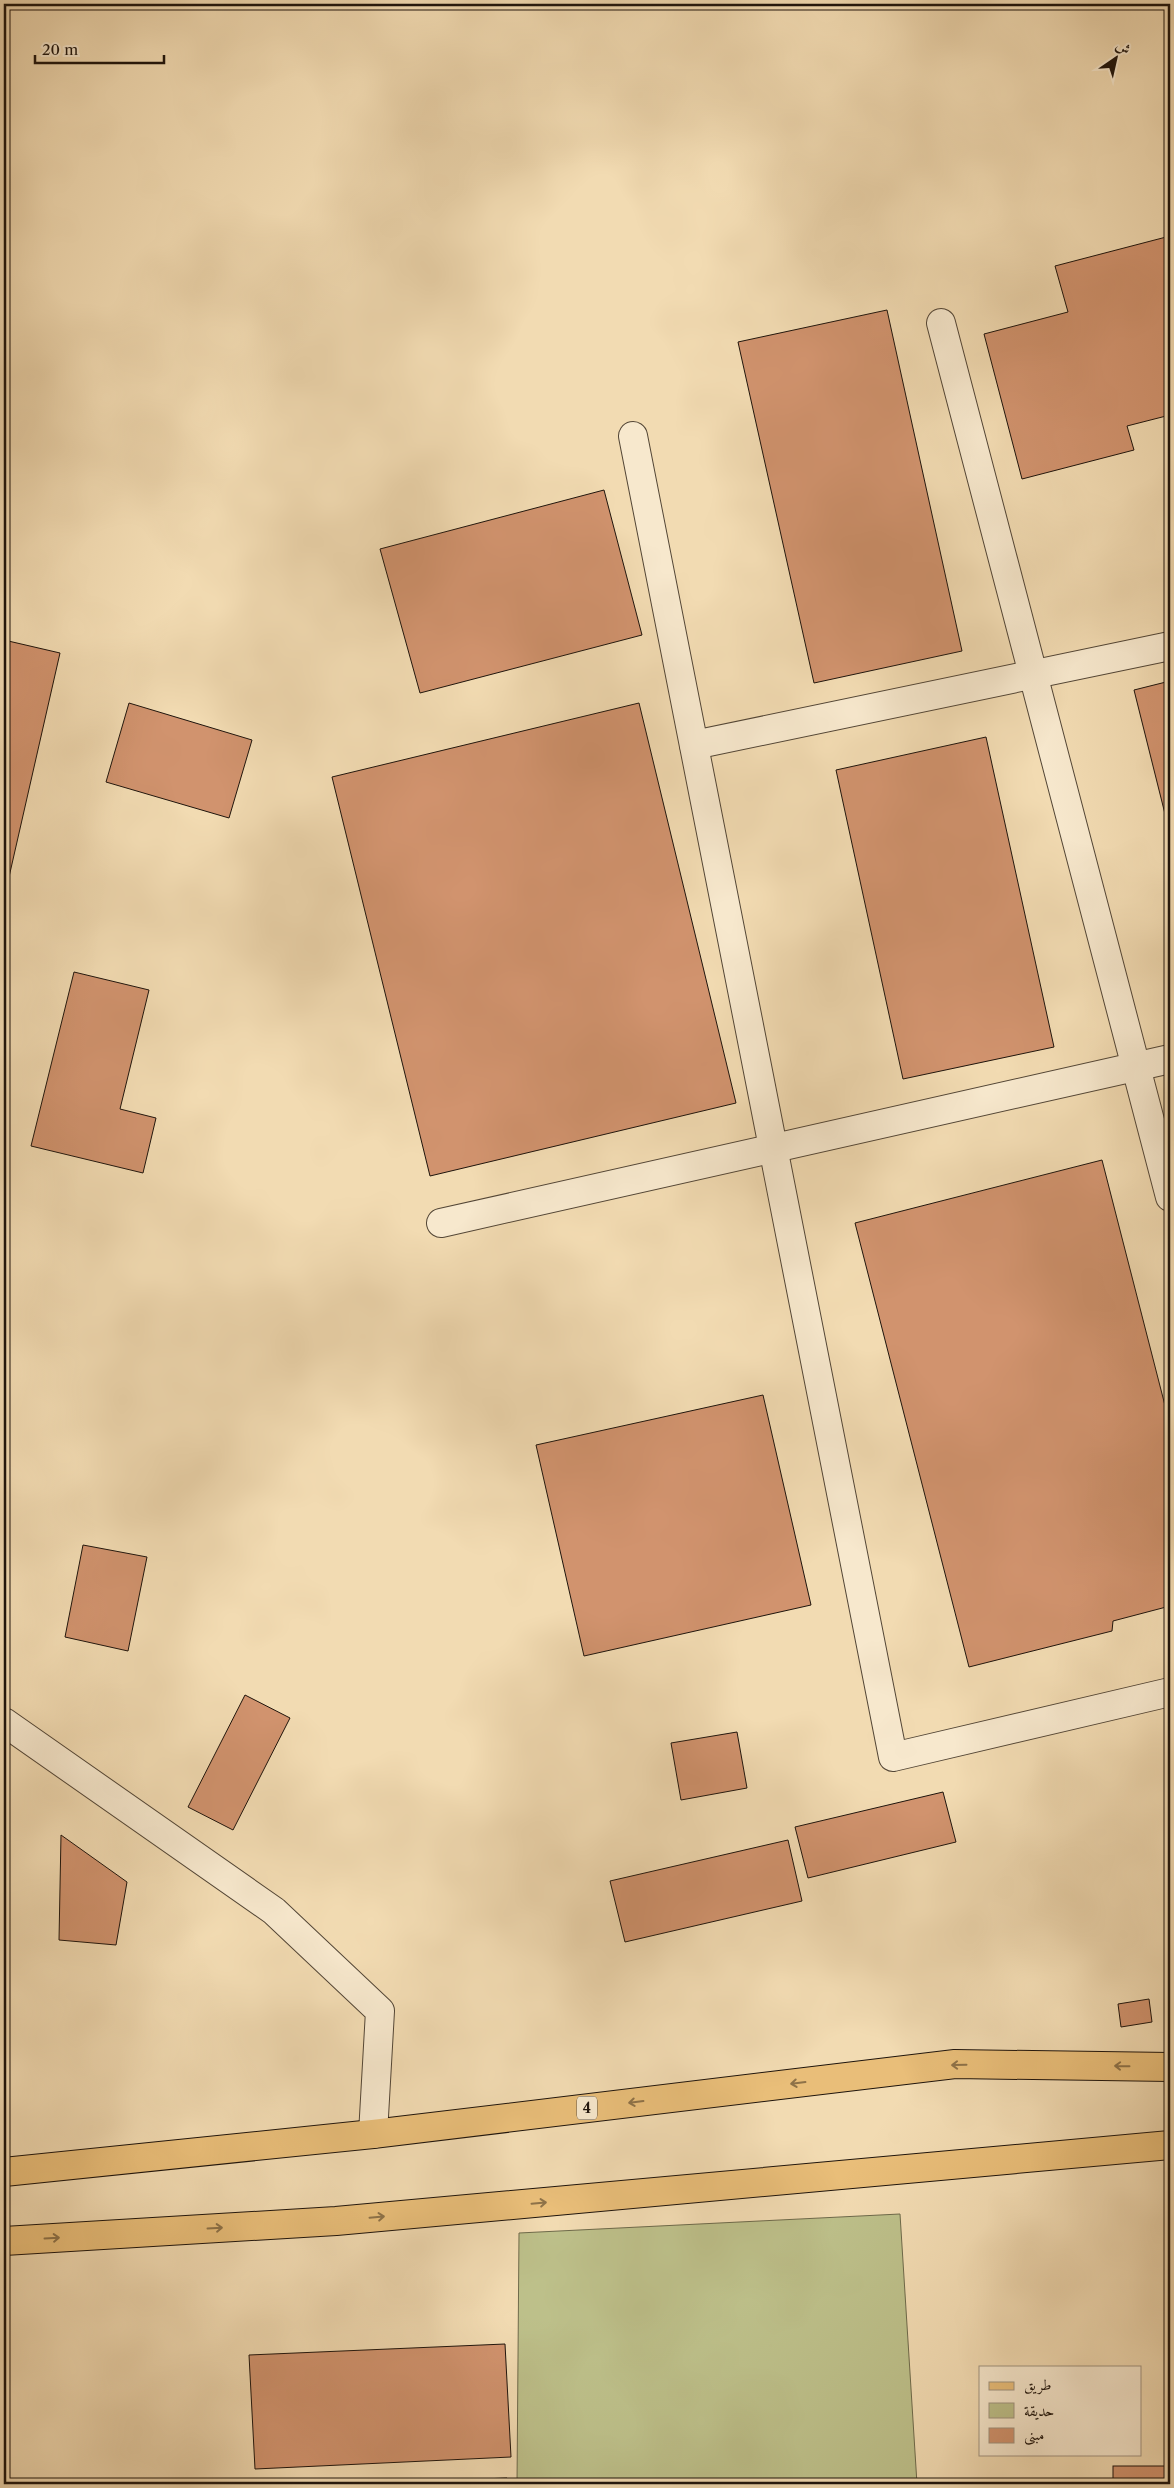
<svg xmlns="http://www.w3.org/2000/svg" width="1174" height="2488" font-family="'Libre Caslon Text',Amiri,serif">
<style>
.green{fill:#bdc08a;stroke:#6e6a4b}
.building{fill:#d1936e;stroke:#1e140c}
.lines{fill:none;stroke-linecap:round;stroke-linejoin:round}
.minor-casing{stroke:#534636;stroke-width:30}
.major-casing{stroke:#1e140c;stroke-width:30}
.minor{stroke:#f7e8cd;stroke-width:28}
.major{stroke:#e9be79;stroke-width:28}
.oneway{stroke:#8e7248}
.labels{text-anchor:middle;stroke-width:4.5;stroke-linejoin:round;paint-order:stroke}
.shield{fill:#f7e8cd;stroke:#5f5446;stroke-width:1}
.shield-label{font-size:14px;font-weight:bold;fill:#1e140c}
</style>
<rect width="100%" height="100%" fill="#f2dbb2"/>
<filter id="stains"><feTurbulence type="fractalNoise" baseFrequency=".004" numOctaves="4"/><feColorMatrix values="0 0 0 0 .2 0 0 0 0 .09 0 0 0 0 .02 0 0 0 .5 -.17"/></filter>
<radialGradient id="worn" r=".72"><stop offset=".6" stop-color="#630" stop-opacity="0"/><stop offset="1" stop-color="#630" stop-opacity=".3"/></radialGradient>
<polygon class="green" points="900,2214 917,2484 517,2484 519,2233"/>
<g class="building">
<polygon points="1170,236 1170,415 1127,426 1134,450 1022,479 984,334 1068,312 1055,266"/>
<polygon points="887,310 962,651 814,683 738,342"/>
<polygon points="604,490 642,635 420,693 380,549"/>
<polygon points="4,640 60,653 4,899"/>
<polygon points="1170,681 1170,834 1134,690"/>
<polygon points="129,703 252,740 229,818 106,782"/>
<polygon points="639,703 736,1103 430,1176 332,777"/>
<polygon points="986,737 1054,1047 903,1079 836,770"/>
<polygon points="74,972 149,990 120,1109 156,1118 143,1173 31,1146"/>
<polygon points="1102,1160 1170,1425 1170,1606 1113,1621 1112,1631 969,1667 855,1223"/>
<polygon points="763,1395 811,1605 584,1656 536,1445"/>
<polygon points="83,1545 147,1557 128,1651 65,1637"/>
<polygon points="245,1695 290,1718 233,1830 188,1807"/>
<polygon points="737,1732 747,1788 681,1800 671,1743"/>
<polygon points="943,1792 956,1842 808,1878 795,1827"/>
<polygon points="61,1835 127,1882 116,1945 59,1940"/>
<polygon points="788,1840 802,1901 625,1942 610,1881"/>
<polygon points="1149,1999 1152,2022 1121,2027 1118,2004"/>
<polygon points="505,2344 511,2457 255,2469 249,2355"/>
<rect x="1113" y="2466" width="57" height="18"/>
<polygon points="507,2478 507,2484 351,2484"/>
</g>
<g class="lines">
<g class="minor-casing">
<g id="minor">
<polyline points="941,323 1170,1197"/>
<polyline points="633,436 893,1757 1170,1692"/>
<polyline points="694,745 1170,646"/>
<polyline points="441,1223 1170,1059"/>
<polyline points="4,1722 274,1911 380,2011 373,2134"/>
</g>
</g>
<g class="major-casing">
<g id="major">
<polyline points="4,2172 373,2134 955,2064 1170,2067"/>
<polyline points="4,2241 336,2221 1170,2145"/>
</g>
</g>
<use href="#minor" class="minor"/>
<use href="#major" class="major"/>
</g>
<defs><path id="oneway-shaft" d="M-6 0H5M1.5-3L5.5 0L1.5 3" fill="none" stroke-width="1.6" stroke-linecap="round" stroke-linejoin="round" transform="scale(1.25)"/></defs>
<g class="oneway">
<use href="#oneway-shaft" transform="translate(959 2065) rotate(179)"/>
<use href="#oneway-shaft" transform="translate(1122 2066) rotate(-179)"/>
<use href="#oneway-shaft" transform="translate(798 2083) rotate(173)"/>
<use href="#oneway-shaft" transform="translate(636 2102) rotate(173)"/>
<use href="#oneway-shaft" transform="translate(539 2203) rotate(-5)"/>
<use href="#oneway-shaft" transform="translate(377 2217) rotate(-5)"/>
<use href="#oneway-shaft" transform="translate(215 2228) rotate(-3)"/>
<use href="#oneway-shaft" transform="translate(52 2238) rotate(-3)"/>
</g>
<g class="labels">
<rect class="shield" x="577" y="2096.5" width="20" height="23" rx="4"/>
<g class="shield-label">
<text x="587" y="2113">4</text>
</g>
</g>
<rect width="1174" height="2488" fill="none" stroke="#f2dbb2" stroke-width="20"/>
<rect x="5" y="5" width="1164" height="2478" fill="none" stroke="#1e140c" stroke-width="2.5"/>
<rect x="10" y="10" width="1154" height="2468" fill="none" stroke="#1e140c"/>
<rect x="979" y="2366" width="162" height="90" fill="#f7e8cd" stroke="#a09380"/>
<rect x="989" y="2382" width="25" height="8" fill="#e9be79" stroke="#a09380"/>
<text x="1024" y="2390" font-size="15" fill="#1e140c">طريق</text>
<rect x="989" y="2403" width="25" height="15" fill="#bdc08a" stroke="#a09380"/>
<text x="1024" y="2416" font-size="15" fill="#1e140c">حديقة</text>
<rect x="989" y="2428" width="25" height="15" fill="#d1936e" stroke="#a09380"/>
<text x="1024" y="2440" font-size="15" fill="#1e140c">مبنى</text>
<g transform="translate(1116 58) rotate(34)" stroke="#f7e8cd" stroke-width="4" paint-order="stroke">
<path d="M0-4L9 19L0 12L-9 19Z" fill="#1e140c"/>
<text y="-8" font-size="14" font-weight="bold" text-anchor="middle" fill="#1e140c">ش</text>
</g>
<path d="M35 55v8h129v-8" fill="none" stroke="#1e140c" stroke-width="2.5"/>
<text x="42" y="55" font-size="15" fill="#1e140c" stroke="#f7e8cd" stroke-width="4" paint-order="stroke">20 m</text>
<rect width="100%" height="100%" filter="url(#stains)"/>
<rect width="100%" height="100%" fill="url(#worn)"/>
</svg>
